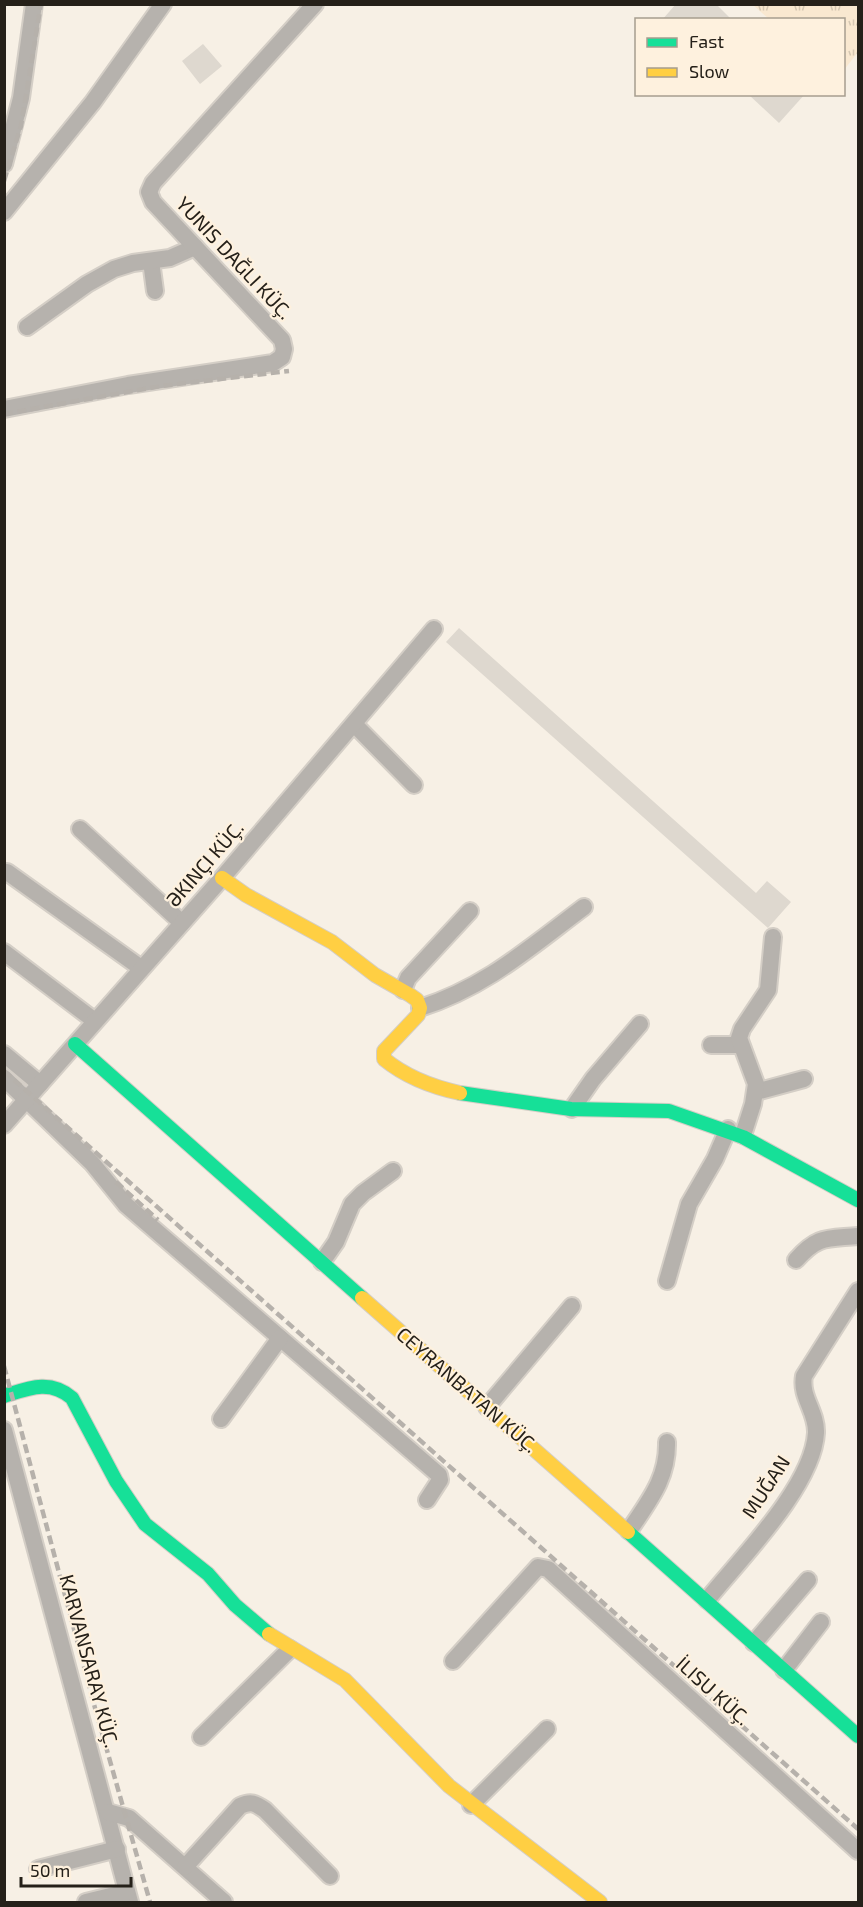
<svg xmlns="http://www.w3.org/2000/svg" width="863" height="1907" font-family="'Exo 2',sans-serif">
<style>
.grass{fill:url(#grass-tufts)}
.building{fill:#ded8cf}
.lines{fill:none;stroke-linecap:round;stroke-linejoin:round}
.street-casing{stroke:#d4cec6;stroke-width:20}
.fast-casing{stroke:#d4cec6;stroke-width:16}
.slow-casing{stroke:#d4cec6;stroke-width:16}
.street{stroke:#b6b2ad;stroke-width:16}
.fast{stroke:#16e098;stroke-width:14}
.slow{stroke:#ffcf43;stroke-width:14}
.rail{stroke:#b6b1ab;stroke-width:4.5;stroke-dasharray:9 4.5;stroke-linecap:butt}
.labels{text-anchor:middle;stroke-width:4.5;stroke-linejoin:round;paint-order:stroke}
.street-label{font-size:20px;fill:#252019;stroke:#fef1de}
</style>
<defs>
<pattern id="grass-tufts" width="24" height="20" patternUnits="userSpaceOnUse" patternTransform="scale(1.5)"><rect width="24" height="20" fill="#f9e8d0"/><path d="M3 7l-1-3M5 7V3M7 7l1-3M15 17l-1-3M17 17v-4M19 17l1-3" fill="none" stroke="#d5c7b2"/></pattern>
</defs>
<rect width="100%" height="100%" fill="#f7f0e5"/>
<polygon class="grass" points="753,5 858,5 858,52 844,70 844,20 769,19"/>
<g class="building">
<polygon points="676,4 716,4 732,20 662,20"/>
<polygon points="203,44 222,66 200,84 182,61"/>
<polygon points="748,94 805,94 779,123"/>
<polygon points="459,628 756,893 767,881 791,902 768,928 446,642"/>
</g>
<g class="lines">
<g class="street-casing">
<g id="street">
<polyline points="4,164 21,98 34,4"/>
<polyline points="4,212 93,102 163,4"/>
<polyline points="151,261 155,291"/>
<polyline points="27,327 87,284 114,269 133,263 170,258 195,247"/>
<polyline points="4,409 128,385 273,363 282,357 284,349 282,340 153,202 149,192 153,183 315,4"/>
<polyline points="354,724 414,785"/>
<polyline points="80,829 182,923"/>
<polyline points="7,872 141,968"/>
<polyline points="4,952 95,1021"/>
<polyline points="403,990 408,978 470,911"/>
<path d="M420,1008c66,-21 109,-60 164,-101"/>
<polyline points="711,1045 740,1045"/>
<polyline points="4,1054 40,1084"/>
<polyline points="4,1078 92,1163 126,1205 439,1475 440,1480 427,1500"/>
<polyline points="756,1092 804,1079"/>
<polyline points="572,1109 593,1079 640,1024"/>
<polyline points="4,1125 222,878 434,629"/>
<polyline points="743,1135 753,1104 756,1084 739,1038 742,1029 768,990 773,937"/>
<path d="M796,1260c22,-25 31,-21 62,-24"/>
<polyline points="322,1262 336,1242 352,1204 363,1193 393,1171"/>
<polyline points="667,1281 689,1204 715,1159 728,1129"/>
<polyline points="487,1407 572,1306"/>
<polyline points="221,1419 280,1338"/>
<polyline points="4,1430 130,1902"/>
<path d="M629,1531c19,-29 39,-52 38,-89"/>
<path d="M707,1600c33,-41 106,-114 109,-167 1,-21 -16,-36 -12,-57l54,-85"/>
<polyline points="754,1643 808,1580"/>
<polyline points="453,1661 538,1567 548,1569 858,1851"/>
<polyline points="784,1670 821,1622"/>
<polyline points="201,1737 290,1649"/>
<polyline points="471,1805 547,1729"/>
<polyline points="108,1812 129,1818 224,1902"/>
<path d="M185,1867l55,-61c11,-5 15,-3 25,4l65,66"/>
<polyline points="38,1869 117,1849"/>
<polyline points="86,1902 127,1892"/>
</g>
</g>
<g class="fast-casing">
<g id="fast">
<polyline points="75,1044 362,1298"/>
<polyline points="460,1093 571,1109 669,1111 743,1137 858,1200"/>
<path d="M4,1396c25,-8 46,-17 68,2l44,83 29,43 63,50 27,31 34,29"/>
<polyline points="628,1532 858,1736"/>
</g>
</g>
<g class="slow-casing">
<g id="slow">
<path d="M222,878l24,17 86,47 43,33 35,20 7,5 3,8 -2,7 -34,36v8c22,18 48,28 76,34"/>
<polyline points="362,1298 628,1532"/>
<polyline points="269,1634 345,1680 449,1786 600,1902"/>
</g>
</g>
<use href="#street" class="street"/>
<use href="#fast" class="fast"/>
<use href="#slow" class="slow"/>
<g class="rail">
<polyline points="4,181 21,126 41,4"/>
<polyline points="4,414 161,386 289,371"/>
<polyline points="4,1071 858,1829"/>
<polyline points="116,1182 158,1220"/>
<polyline points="4,1366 95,1708 150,1902"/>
</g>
</g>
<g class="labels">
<g class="street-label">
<text transform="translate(234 258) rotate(47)" y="7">YUNIS DAĞLI KÜÇ.</text>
<text transform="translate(205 864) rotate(-49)" y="7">ƏKINÇI KÜÇ.</text>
<text transform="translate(467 1390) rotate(41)" y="7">CEYRANBATAN KÜÇ.</text>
<text transform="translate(766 1487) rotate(-57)" y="7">MUĞAN</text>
<text transform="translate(89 1661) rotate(75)" y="7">KARVANSARAY KÜÇ.</text>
<text transform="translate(713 1691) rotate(42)" y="7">İLISU KÜÇ.</text>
</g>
</g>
<rect width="863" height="1907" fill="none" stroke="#252019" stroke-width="12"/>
<rect x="635" y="18" width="210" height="78" fill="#fef1de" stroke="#a79d8f" stroke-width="1.5"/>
<rect x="647" y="38" width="30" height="9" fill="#16e098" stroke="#a79d8f" stroke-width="1.5"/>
<text x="689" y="48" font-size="18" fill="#252019">Fast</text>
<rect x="647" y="68" width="30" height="9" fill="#ffcf43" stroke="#a79d8f" stroke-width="1.5"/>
<text x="689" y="78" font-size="18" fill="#252019">Slow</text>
<path d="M21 1877v9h110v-9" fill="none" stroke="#252019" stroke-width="3"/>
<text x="30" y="1877" font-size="18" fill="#252019" stroke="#fef1de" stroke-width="4.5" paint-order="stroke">50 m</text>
</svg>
